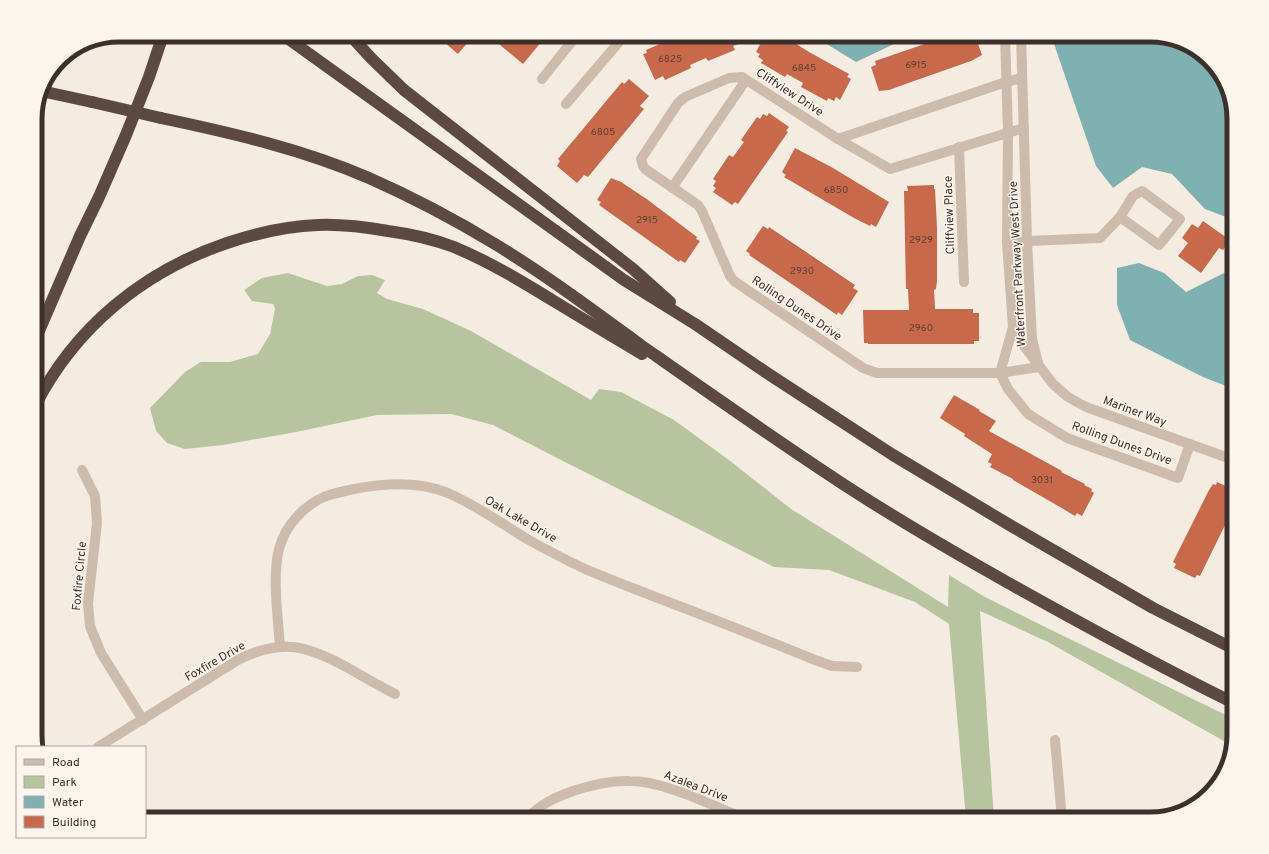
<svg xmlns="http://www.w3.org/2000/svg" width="1269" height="854" font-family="Overpass,sans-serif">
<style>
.green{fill:#b8c4a0}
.water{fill:#7fb0b2}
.building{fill:#c8694b}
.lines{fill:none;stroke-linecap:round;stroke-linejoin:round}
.minor{stroke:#cdbbac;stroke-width:10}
.highway{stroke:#5c4a42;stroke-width:12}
.highway-bridge{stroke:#5c4a42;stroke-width:12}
.labels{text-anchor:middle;stroke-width:3;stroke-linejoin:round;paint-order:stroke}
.number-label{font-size:10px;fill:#5e3e33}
.street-label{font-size:12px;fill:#3b302b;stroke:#fbf5ee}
.rim{fill:none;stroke:#3b302b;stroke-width:5}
</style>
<rect width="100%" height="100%" fill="#f4ebe1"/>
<polygon class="green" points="288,273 327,286 342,284 358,276 372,275 385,280 377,293 387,299 423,309 471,331 591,400 599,389 621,392 674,420 729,460 791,509 948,607 949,575 985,597 1039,624 1234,719 1234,735 1231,745 1048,642 980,611 994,819 966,819 949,624 915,602 829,570 774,567 563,461 493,425 451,414 377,415 296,432 223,445 185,449 167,443 156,431 150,408 185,372 201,362 230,362 258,354 270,334 275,309 273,304 252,301 244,290 262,278"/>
<g class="water">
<polygon points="812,35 913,35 856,62"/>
<polygon points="1051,35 1150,35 1197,49 1223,77 1234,119 1234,220 1205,209 1172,174 1142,167 1113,188 1096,166"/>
<polygon points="1139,263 1164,273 1186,292 1234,268 1234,389 1203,377 1130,340 1117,305 1117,268"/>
</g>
<g class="building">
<polygon points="436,35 474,35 458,54"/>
<polygon points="488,35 547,35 523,64"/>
<polygon points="681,35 735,35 739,44 733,46 735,50 708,61 706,58 690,65 691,68 665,80 663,76 655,80 643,54 647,53 646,50"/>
<polygon points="765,35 782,35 809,52 849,74 847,77 851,79 840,100 836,97 834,101 828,98 827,101 801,87 803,83 787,74 785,77 761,63 763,60 758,57 760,54 756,52"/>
<polygon points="951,35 975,35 982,55 971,61 914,81 889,90 879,91 871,67 876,65 875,61"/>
<polygon points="629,79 649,96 640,106 644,109 588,177 584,175 577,183 557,166 560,161 558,159 622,82 624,84"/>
<polygon points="769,113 789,127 786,131 788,132 738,204 735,202 732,205 713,192 716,188 713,186 716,181 713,179 729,155 733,157 744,142 741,140 757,117 760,119 763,114 767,116"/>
<polygon points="795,148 833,168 889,202 876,227 871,224 870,226 854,218 784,177 786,175 782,172"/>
<polygon points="611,178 621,182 648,200 697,237 696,239 700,241 685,263 680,260 679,262 599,205 601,202 597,200"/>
<polygon points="934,185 934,189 935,189 937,228 937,281 936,289 934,290 935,309 973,309 973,313 979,313 979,341 974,341 974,344 868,344 868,343 864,343 863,310 909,310 908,289 906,289 904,191 908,191 907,186"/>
<polygon points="1203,221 1230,240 1223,250 1219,248 1201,273 1178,256 1188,243 1182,238 1192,224 1198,228"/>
<polygon points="763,226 768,229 769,227 855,285 853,288 858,291 842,315 838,312 837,315 749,255 750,254 746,251"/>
<polygon points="954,395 980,410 979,411 996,421 989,431 1062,471 1061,472 1085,484 1084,485 1092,489 1091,491 1094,493 1082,516 1077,513 1075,516 1060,507 1013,480 1013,479 990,467 992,464 988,462 992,454 964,436 965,434 940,418"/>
<polygon points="1217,482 1234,490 1234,514 1231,513 1200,576 1197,575 1195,578 1174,568 1176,564 1173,562 1209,490 1213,484 1216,485"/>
</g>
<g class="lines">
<g class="minor">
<polyline points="1005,35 1008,132 1007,242 1013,327 1021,342 1053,384 1068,397 1086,407 1234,460"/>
<polyline points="1021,35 1027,241 1032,339 1038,363"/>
<polyline points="542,79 577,35"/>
<polyline points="566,104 625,35"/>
<polyline points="1024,128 890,169 838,139 742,77 729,78 685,97 678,103 641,159 643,166 645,169 698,205 702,211 730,276 734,281 863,368 877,373 1000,373 1039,367"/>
<polyline points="838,139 1006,82 1022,78"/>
<polyline points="959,147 964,282"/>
<polyline points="672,188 746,80"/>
<polyline points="1007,242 1100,238 1120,217 1133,196 1142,191 1180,219 1159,245 1120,217"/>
<polyline points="1013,327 1000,373 1008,389 1028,414 1067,438 1178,478 1190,444"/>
<polyline points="82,470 95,496 97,523 88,603 90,626 101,653 143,720"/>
<path d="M280,647c-2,-29 -8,-71 -1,-98 6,-23 24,-43 45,-52 10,-4 20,-6 30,-8 31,-6 64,-8 94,4 28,12 53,30 79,46 18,10 37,20 56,29 25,11 50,20 75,30 53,20 105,41 157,62l17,6 25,1"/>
<polyline points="1055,740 1062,819"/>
<path d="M98,747l140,-87c44,-23 71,-14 112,9 15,9 30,17 45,25"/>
<path d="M527,819c13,-15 27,-21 46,-28 18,-6 38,-11 57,-10 35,0 83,25 116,38"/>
</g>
<g class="highway">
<polyline points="283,35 624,280 695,324 770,375 893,455 1013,527 1153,608 1234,649"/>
<polyline points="350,35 371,58 404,90 633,269 670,302"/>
<polyline points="41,91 92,102"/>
<path d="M161,118c71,15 141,31 208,60 43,19 85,41 126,66 51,31 99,67 147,102 67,47 135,95 204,140 57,37 116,71 175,104 70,39 141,78 213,113"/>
<polyline points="35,340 80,236 99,197 126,135 149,77 163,35"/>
<path d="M35,406c40,-79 109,-135 192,-163 30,-10 60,-17 91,-18 23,-1 47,2 70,6 22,3 45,8 66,16 36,15 69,35 103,56 28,17 56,34 85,51"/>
</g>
<polyline class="highway-bridge" points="92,102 161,118"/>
</g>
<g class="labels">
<g class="number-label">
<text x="670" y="62">6825</text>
<text x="916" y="68">6915</text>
<text x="804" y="71">6845</text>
<text x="603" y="135">6805</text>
<text x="836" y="193">6850</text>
<text x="647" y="223">2915</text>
<text x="921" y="243">2929</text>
<text x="802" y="274">2930</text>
<text x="921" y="331">2960</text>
<text x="1042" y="483">3031</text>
</g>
<g class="street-label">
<text transform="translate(790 92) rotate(33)" y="4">Cliffview Drive</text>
<text transform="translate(949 215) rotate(-92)" y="4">Cliffview Place</text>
<text transform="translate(1017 264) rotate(-93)" y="4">Waterfront Parkway West Drive</text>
<text transform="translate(797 308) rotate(34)" y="4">Rolling Dunes Drive</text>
<text transform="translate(1135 411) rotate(20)" y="4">Mariner Way</text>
<text transform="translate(1122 443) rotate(20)" y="4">Rolling Dunes Drive</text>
<text transform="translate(521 519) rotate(30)" y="4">Oak Lake Drive</text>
<text transform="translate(79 576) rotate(-85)" y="4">Foxfire Circle</text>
<text transform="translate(215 661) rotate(-30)" y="4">Foxfire Drive</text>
<text transform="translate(696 786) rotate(21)" y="4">Azalea Drive</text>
</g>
</g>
<path d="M0 0H1269V854H0ZM119 42H1150A77 77 0 0 1 1227 119V735A77 77 0 0 1 1150 812H119A77 77 0 0 1 42 735V119A77 77 0 0 1 119 42Z" fill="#fbf5ee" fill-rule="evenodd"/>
<path class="rim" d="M119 42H1150A77 77 0 0 1 1227 119V735A77 77 0 0 1 1150 812H119A77 77 0 0 1 42 735V119A77 77 0 0 1 119 42Z"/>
<rect x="16" y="746" width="130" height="92" fill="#fbf5ee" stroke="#aea6a0"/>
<rect x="24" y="759" width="20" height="6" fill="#cdbbac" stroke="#aea6a0"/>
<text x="52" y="766" font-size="12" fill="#3b302b">Road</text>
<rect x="24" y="776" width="20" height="12" fill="#b8c4a0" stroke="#aea6a0"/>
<text x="52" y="786" font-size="12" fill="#3b302b">Park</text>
<rect x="24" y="796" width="20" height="12" fill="#7fb0b2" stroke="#aea6a0"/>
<text x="52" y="806" font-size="12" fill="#3b302b">Water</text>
<rect x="24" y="816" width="20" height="12" fill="#c8694b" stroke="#aea6a0"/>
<text x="52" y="826" font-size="12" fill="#3b302b">Building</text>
</svg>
